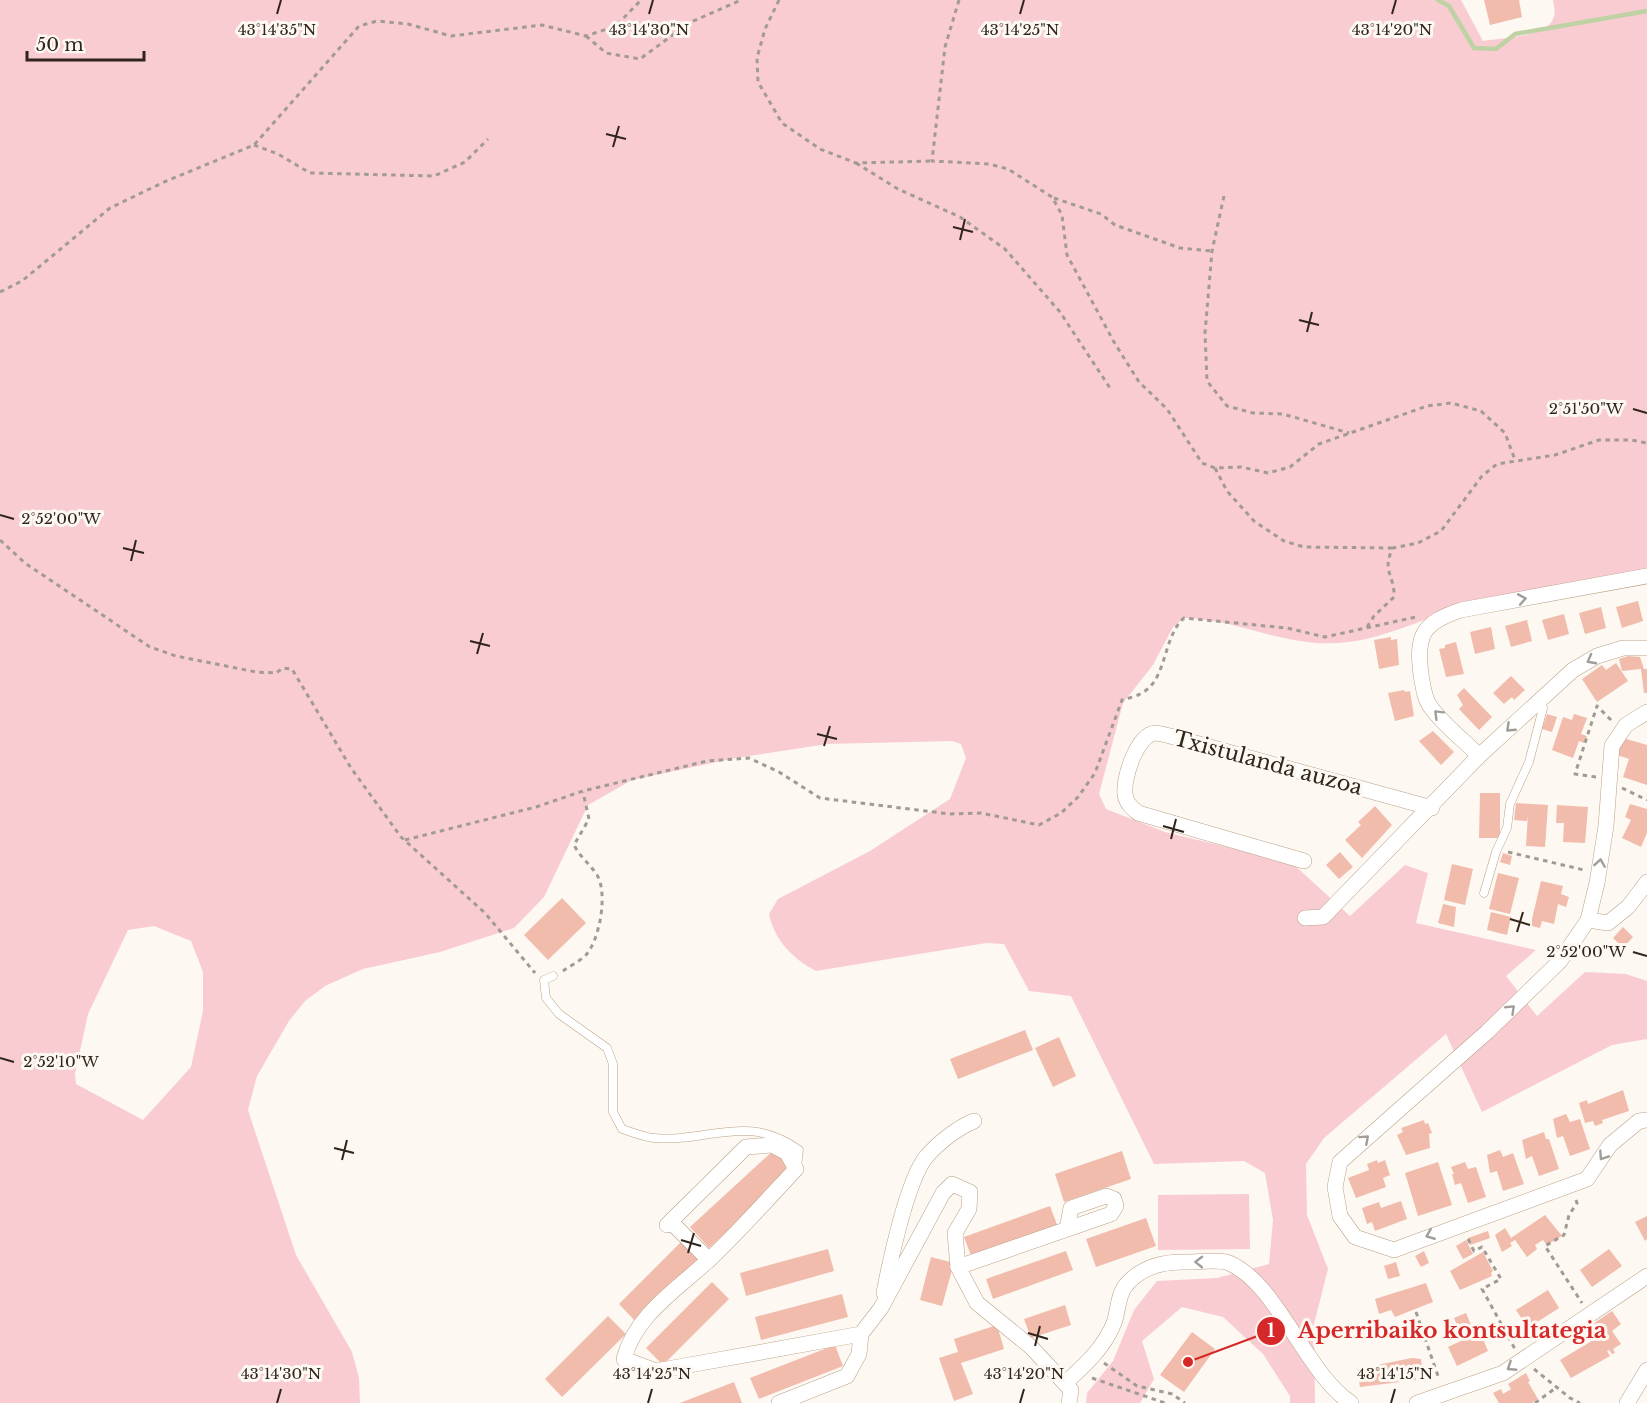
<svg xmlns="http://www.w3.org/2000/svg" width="1647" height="1403" font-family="'Libre Baskerville',serif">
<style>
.green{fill:#f9ccd2;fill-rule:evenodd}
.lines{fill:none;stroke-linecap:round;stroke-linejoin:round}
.stream{stroke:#bed2a3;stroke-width:4.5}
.building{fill:#f1bcac}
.lane-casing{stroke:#baa086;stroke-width:9}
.street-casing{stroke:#baa086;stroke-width:16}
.path{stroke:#a29b93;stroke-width:3;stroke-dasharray:4.5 4.5;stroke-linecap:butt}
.lane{stroke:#fff;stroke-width:8}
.street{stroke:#fff;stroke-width:15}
.oneway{stroke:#a19d98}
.ticks{fill:none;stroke:#2f251b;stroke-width:2}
.labels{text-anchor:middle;stroke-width:6;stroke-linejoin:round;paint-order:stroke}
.street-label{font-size:21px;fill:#2f251b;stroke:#fdf8f2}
.ticks-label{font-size:15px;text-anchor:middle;fill:#2f251b;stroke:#fdf8f2;stroke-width:6;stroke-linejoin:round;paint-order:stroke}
.leader{fill:none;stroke:#d62828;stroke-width:2}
.callout-dot{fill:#d62828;stroke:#fdf8f2;stroke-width:2}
.mark-label{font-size:18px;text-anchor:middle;font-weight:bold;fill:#fff}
.callout-label{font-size:22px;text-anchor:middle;font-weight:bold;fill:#d62828;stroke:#fdf8f2;stroke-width:6;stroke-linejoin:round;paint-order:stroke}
</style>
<rect width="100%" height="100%" fill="#fdf8f2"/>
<g class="green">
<path d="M0,0h1461l22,41c18,-3 63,-4 70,-22 3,-5 1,-13 0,-19h94v573c-61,12 -124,20 -184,35 -42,10 -84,34 -127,35 -53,3 -100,-24 -152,-25l-11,9 -20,38 -30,38 -24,91 7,15 59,23 127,31 58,53 55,-51 23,8 -12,50 120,27 -30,26 31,40 48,-44 41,2 21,7v58l-35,6 -130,67 -36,-78 -122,104 -18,26 1,51 21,54 -14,55 1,79h-25v-7l-27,-42 -40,-37 -41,-10 -40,34 12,38 -14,24h-54l1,-10 26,-32 21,-51 23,-29 60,-3 52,-14 4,-44 -8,-47 -21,-12 -90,3 -83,-168 -42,-5 -25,-47 -18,-1 -170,28c-24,-13 -41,-30 -47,-57l9,-15 92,-48 80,-52 16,-41 -5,-14 -9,-3 -125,3 -91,14 -104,22 -44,25 -44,92 -30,31 -74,24 -77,17 -38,17 -20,15 -16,20 -32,55 -9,34 48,145 56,97 7,26 1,25h-360zM154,926l37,15 12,31v39l-12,56 -48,53 -67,-36 -1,-10 13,-60 40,-84z"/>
<polygon points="1249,1194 1250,1249 1158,1250 1158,1195"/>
</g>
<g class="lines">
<polyline class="stream" points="1438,0 1449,6 1474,48 1496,49 1515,34 1647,11"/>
</g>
<g class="building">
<polygon points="1484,0 1519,0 1522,17 1490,25"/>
<polygon points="1638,601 1643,621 1622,628 1616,607"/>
<polygon points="1601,607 1606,628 1585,634 1579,613"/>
<polygon points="1564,614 1569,634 1548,640 1542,620"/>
<polygon points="1527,620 1532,641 1511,647 1505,626"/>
<polygon points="1491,627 1495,649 1475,654 1470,632"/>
<polygon points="1391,637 1391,640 1397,639 1399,665 1379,669 1374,640"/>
<polygon points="1456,642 1464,674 1446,677 1439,649 1445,648 1445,645"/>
<polygon points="1628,656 1640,657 1644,669 1647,669 1647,693 1644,693 1641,669 1622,671 1619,659"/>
<polygon points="1616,663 1628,681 1597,702 1582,679 1602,665 1606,670"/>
<polygon points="1511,676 1525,690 1514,700 1512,697 1504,704 1493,693"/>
<polygon points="1464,688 1492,717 1479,730 1459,709 1463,705 1457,695"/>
<polygon points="1404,690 1405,692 1410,691 1414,716 1395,721 1388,693"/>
<polygon points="1547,714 1557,717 1552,732 1542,729"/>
<polygon points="1574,714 1587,718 1581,734 1587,736 1584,743 1579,741 1573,758 1552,750 1563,717 1572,720"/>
<polygon points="1433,731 1454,752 1441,765 1419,741"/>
<polygon points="1623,738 1647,745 1647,785 1623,777 1629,759 1617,755"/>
<polygon points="1480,793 1500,793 1500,838 1479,838"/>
<polygon points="1516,803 1548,805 1545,847 1526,846 1528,814 1527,821 1514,820"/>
<polygon points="1630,804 1647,809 1647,833 1641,847 1622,838 1631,820 1625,817"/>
<polygon points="1557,805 1588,807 1585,843 1563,842 1564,823 1556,823"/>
<polygon points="1375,806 1392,825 1362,858 1345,840 1361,825 1358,822"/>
<polygon points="1340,852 1353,867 1339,879 1326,865"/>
<polygon points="1503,853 1512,856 1510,865 1500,862"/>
<polygon points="1452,864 1473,869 1465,905 1444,900"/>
<polygon points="1498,873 1519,878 1510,914 1489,909"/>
<polygon points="1541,881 1563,886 1561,894 1569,897 1566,907 1558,904 1554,924 1542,921 1540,928 1532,926 1532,919"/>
<polygon points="562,898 586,923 548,960 524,935"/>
<polygon points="1443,904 1456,907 1454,927 1438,923"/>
<polygon points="1491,912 1511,917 1507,935 1487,930"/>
<polygon points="1623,927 1633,937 1623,948 1613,938"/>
<polygon points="1025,1030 1033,1050 958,1079 950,1059"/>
<polygon points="1059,1037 1076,1076 1053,1087 1035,1048"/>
<polygon points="1623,1090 1629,1111 1602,1120 1603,1123 1595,1126 1593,1121 1585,1123 1579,1103 1587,1100 1588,1104"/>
<polygon points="1566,1114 1570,1122 1580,1119 1590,1149 1570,1156 1563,1136 1557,1138 1553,1119"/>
<polygon points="1424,1120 1425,1124 1428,1123 1432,1133 1429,1134 1430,1148 1406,1155 1397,1135 1403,1132 1401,1128"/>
<polygon points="1544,1132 1546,1139 1549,1139 1559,1169 1539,1176 1532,1156 1526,1159 1522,1140"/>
<polygon points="775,1149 794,1169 709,1248 690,1227"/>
<polygon points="1500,1150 1503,1157 1513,1153 1524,1184 1503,1191 1497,1171 1490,1173 1487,1155"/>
<polygon points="1122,1151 1131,1179 1064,1202 1055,1174"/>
<polygon points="1377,1160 1378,1163 1385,1160 1390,1175 1383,1178 1386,1187 1356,1198 1348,1178 1369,1170 1367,1164"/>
<polygon points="1438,1162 1452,1205 1418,1216 1405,1173"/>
<polygon points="1465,1162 1468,1169 1476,1167 1486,1197 1468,1203 1461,1183 1455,1185 1452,1174 1454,1174 1451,1167"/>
<polygon points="1401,1201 1407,1219 1375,1231 1372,1222 1367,1224 1362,1208 1379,1202 1381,1208"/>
<polygon points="1050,1206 1059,1230 973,1261 964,1237"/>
<polygon points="1545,1215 1562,1236 1547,1245 1543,1240 1535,1245 1537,1249 1527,1257 1515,1240 1510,1243 1512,1246 1502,1252 1495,1235 1505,1228 1511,1238"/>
<polygon points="1647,1216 1647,1239 1645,1241 1635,1222"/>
<polygon points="1146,1218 1156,1246 1096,1267 1086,1239"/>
<polygon points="1488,1231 1490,1238 1470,1245 1468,1238"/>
<polygon points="683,1240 702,1259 637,1323 619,1304"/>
<polygon points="1466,1240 1473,1254 1463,1259 1456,1246"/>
<polygon points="828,1249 834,1271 746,1296 740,1273"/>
<polygon points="1609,1249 1622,1266 1592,1287 1580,1270"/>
<polygon points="1066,1251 1073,1270 993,1299 986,1279"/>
<polygon points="1424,1251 1429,1263 1421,1267 1415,1256"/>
<polygon points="1483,1252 1493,1271 1491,1273 1492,1276 1460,1290 1450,1271"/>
<polygon points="931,1257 954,1263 942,1306 920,1300"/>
<polygon points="1396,1262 1400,1276 1388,1279 1384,1266"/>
<polygon points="712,1282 729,1299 663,1365 646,1348"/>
<polygon points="1426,1283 1433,1302 1395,1317 1391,1310 1379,1314 1375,1299"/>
<polygon points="1548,1290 1559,1308 1528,1328 1516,1310"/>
<polygon points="842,1294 848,1317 761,1340 755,1317"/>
<polygon points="1065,1305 1071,1325 1031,1338 1024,1319"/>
<polygon points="1612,1311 1621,1324 1612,1331 1621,1344 1613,1349 1615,1353 1612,1354 1609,1350 1607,1351 1610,1356 1571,1378 1560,1360 1590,1342 1594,1339 1590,1333 1595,1330 1599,1337 1601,1336 1594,1323"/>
<polygon points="1466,1313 1471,1325 1459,1330 1454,1318"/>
<polygon points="608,1316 626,1334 562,1397 545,1379"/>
<polygon points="1375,1320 1377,1327 1364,1331 1362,1324"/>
<polygon points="997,1325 1004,1349 961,1363 973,1394 954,1401 939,1358 958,1352 954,1339"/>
<polygon points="1192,1332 1215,1349 1184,1392 1160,1375"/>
<polygon points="1480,1332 1488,1351 1457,1366 1448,1347"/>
<polygon points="835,1345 843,1366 759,1399 750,1378"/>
<polygon points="1412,1358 1421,1359 1422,1367 1414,1368 1416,1380 1360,1387 1357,1369"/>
<polygon points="1526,1373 1530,1381 1528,1382 1538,1399 1532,1403 1499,1403 1493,1393 1501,1389 1503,1394 1511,1389 1508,1384"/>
<polygon points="734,1382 742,1403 680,1403"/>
</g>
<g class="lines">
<g class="lane-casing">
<g id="lane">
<polyline points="1484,893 1496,852 1507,828 1510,804 1529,762 1543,708 1541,699"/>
<path d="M553,976l-9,4 2,18 13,16 48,34 6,16v48l9,17c10,3 21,8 32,9 54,5 93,-26 145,12l-2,16"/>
</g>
</g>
<g class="street-casing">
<g id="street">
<polyline points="1647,712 1626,725 1612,746 1606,826 1597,883 1588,920 1560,961 1487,1032 1340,1162 1335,1187 1340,1216 1355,1237 1394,1250 1587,1179 1610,1145 1639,1121 1647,1120"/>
<path d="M1479,756c-15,-16 -37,-32 -49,-50 -6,-8 -7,-21 -9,-31 -5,-40 1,-52 40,-65l186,-34"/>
<path d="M1304,861l-166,-48c-6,-5 -12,-10 -13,-19 -2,-16 12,-59 30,-61 4,0 10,2 15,3l262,72"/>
<polyline points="1305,918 1323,917 1479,756 1573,670 1597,656 1623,648 1647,648"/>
<polyline points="1588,920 1608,923 1628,907 1647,882"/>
<polyline points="671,1222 709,1260"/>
<path d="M667,1225l79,-78 26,-2 15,8 9,16c-27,29 -54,59 -83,87 -32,31 -78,58 -89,103l32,12 205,-37 20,-26 62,-115 9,-9 18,8 -1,17 -14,24 3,34 19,36 54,44 40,43 -2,13"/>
<polyline points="958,1267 1111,1214 1116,1206 1114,1199 1106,1196 1071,1208 1067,1229"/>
<path d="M884,1293c6,-32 23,-112 42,-136 12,-14 31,-29 48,-36"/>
<path d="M1065,1383c19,-17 39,-35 49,-60 4,-11 4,-29 12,-38 16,-19 38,-24 62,-23 12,0 30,-3 41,1 48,20 76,109 122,140"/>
<polyline points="779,1403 847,1376 859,1354 861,1334"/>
<polyline points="1417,1403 1503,1373 1647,1276"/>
<polyline points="1627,1403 1647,1370"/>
</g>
</g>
<g class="path">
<polyline points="779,0 765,29 757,58 758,82 782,123 820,149 856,163 932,161"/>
<polyline points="959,0 945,47 932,161 989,164 1008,169 1052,197 1062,215 1067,255 1114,342 1139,382 1167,409 1202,463 1215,468 1241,467 1268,473 1290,467 1319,444 1427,406 1451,403 1481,411 1505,433 1515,460"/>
<polyline points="586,36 606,53 640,59 689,23 741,0"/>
<polyline points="254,145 278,154 310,173 434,176 465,162 488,139"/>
<polyline points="856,163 898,189 960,217 1005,249 1060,312 1110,388"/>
<polyline points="1224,196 1212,251 1205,333 1207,381 1227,406 1253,413 1283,414 1349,433"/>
<polyline points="1054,198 1101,214 1115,225 1180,248 1212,251"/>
<polyline points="0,292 22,281 110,208 164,182 254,145 359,26 377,21 408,24 451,36 542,25 586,36 616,26 641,0"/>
<polyline points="1215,468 1227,491 1254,521 1284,541 1304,547 1393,548"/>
<polyline points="0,540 25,563 150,647 176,656 256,672 276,673 283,668 292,669 351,768 401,837 485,913 535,973"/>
<path d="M1367,627l7,-11 20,-19c1,-22 -13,-26 -1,-49l25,-5 23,-12 41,-55 15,-12 58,-9 44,-15h32l16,3"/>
<polyline points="1596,777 1575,774 1597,706 1611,720"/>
<polyline points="1622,788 1647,800"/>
<path d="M405,840l131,-33 47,-16 124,-30 42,-3 30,14 41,26 130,16 31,-1 58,12 22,-12 17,-16 17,-24 27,-73c6,-2 13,-3 18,-6 28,-13 22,-57 44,-76l103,10 38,9 91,-20"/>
<polyline points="1508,852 1584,870"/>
<path d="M563,971c7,-5 17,-10 23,-16 14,-16 22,-62 11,-80 -7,-11 -17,-18 -23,-30l15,-26 -6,-27"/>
<polyline points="1576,1200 1577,1203 1569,1215 1564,1235 1545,1246 1582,1303"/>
<polyline points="1468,1239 1474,1251 1482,1247 1501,1279 1482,1289 1515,1349"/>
<polyline points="1416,1312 1439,1379"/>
<polyline points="1104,1363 1137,1386 1172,1394 1185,1403"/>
<polyline points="1534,1369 1570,1398 1580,1403"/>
<polyline points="1092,1378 1165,1403"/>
<polyline points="1535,1403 1557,1387"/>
</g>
<use href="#lane" class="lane"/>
<use href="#street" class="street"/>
</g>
<defs><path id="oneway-chevron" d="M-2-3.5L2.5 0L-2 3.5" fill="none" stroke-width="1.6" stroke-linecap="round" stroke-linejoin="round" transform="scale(1.5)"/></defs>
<g class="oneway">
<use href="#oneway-chevron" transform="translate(1522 599) rotate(-10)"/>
<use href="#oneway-chevron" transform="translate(1591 660) rotate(152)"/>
<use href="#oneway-chevron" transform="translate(1438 714) rotate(-135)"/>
<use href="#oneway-chevron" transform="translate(1510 728) rotate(137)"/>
<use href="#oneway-chevron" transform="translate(1600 863) rotate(-81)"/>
<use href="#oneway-chevron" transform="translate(1511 1009) rotate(-44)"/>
<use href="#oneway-chevron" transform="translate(1365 1139) rotate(-42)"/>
<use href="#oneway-chevron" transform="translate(1603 1156) rotate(124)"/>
<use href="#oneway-chevron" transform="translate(1430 1235) rotate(158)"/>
<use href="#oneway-chevron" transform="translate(1199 1262) rotate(-179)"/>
<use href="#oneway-chevron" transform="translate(1511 1367) rotate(147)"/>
</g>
<path class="ticks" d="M277,14l4,-14M649,14l4,-14M1020,14l4,-14M1392,14l4,-14M606,134l20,5M613,147l6,-21M953,227l20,5M960,240l5,-21M1299,320l20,5M1307,332l5,-20M1633,409l14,4M0,515l14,4M123,548l21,5M131,561l5,-21M470,641l20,5M477,654l6,-21M817,734l20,5M824,746l6,-20M1163,826l21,6M1171,839l5,-20M1510,919l20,6M1517,932l6,-20M1633,952l14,4M0,1058l14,4M334,1148l20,5M342,1160l5,-20M681,1240l20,6M688,1253l6,-20M1028,1333l20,6M1035,1346l5,-20M277,1403l4,-14M648,1403l4,-14M1020,1403l4,-14M1391,1403l4,-14"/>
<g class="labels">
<g class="street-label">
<text transform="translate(1268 763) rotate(15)" y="7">Txistulanda auzoa</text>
</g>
</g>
<g class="ticks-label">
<text x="277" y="35">43°14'35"N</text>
<text x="649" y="35">43°14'30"N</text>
<text x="1020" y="35">43°14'25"N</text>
<text x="1392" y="35">43°14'20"N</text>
<text x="1586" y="414">2°51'50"W</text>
<text x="61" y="524">2°52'00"W</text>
<text x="1586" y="957">2°52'00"W</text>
<text x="61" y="1067">2°52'10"W</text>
<text x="281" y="1379">43°14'30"N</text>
<text x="652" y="1379">43°14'25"N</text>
<text x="1024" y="1379">43°14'20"N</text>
<text x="1395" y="1379">43°14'15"N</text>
</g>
<path class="leader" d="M1188 1362L1271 1331"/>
<g class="callout-dot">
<circle cx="1188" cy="1362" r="6"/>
<circle cx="1271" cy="1331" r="15"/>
</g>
<g class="mark-label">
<text x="1271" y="1337">1</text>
</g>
<g class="callout-label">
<text x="1452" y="1338">Aperribaiko kontsultategia</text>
</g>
<path d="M27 51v9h117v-9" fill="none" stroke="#2f251b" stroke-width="3"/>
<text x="36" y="51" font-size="18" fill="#2f251b" stroke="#fdf8f2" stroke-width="4.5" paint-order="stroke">50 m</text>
</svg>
